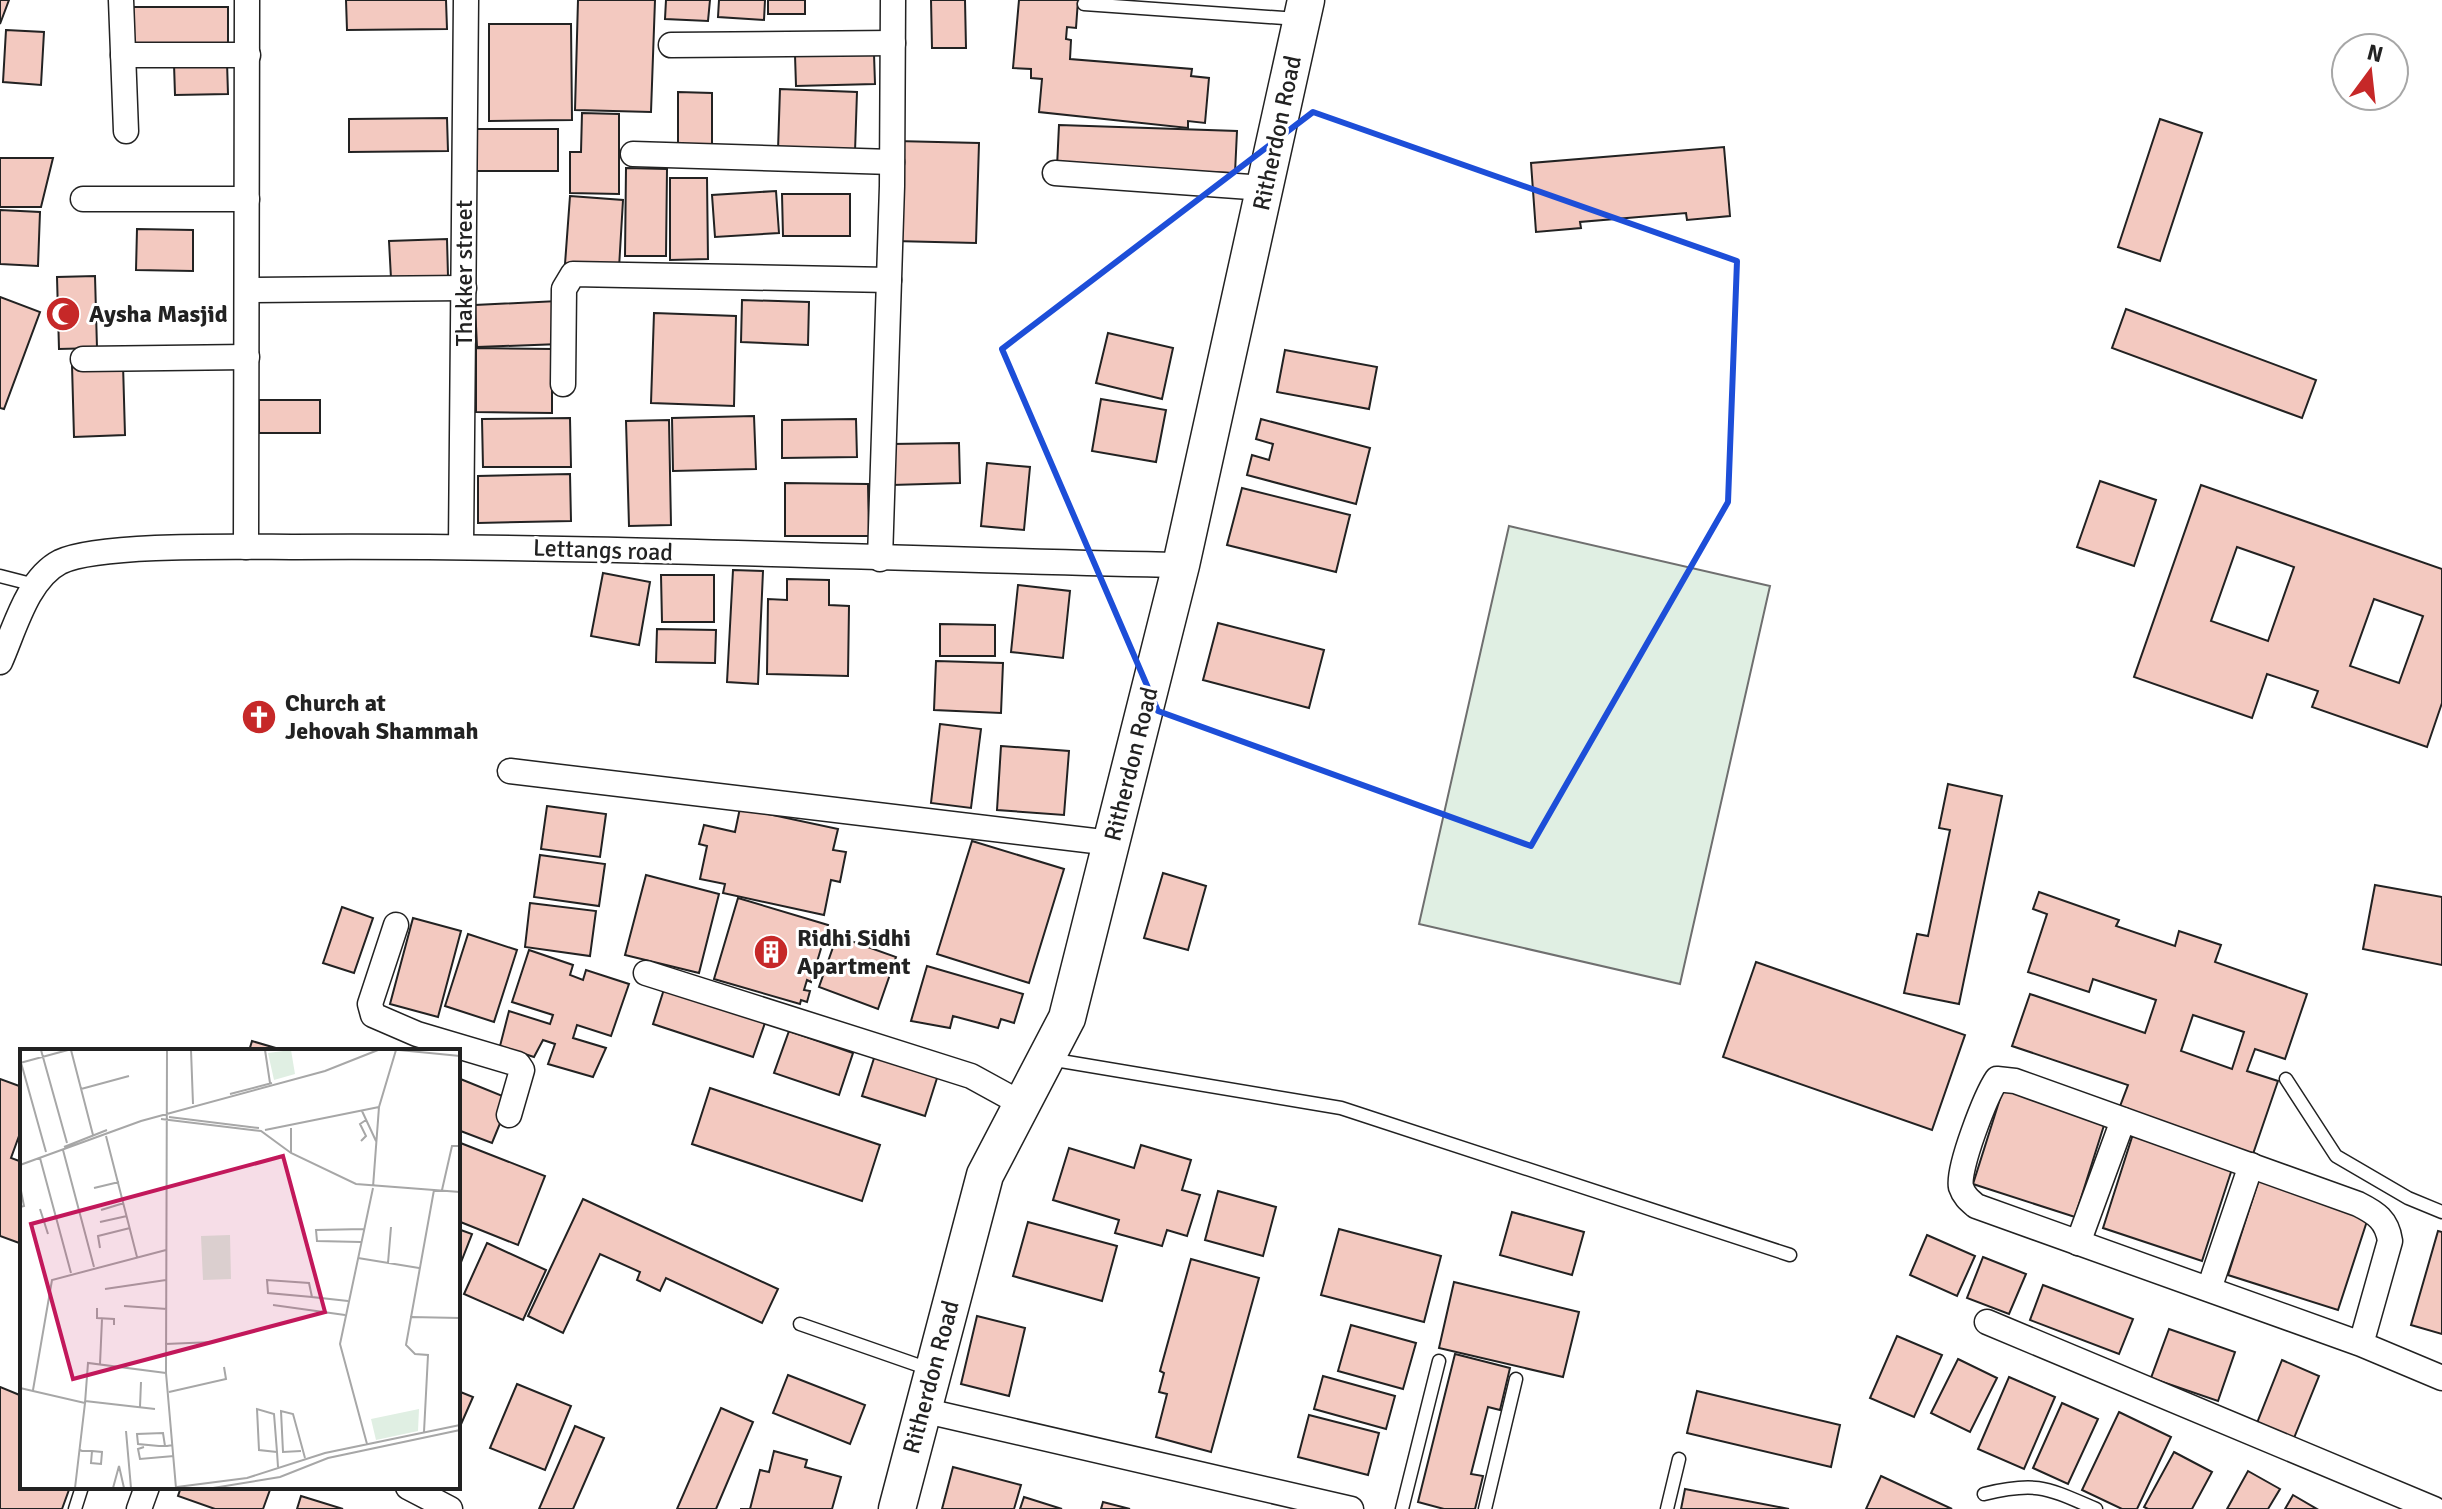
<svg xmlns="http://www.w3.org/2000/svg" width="2442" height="1509" font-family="Signika,sans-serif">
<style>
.green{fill:#e0efe3;stroke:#6f6f6f;stroke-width:2}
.building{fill:#f3c9c0;stroke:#222;stroke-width:2;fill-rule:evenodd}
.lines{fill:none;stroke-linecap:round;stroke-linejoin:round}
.lane-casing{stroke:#222;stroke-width:15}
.street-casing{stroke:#222;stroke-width:27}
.secondary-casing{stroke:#222;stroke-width:39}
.lane{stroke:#fff;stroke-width:12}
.street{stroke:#fff;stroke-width:24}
.secondary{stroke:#fff;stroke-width:36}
.marked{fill:none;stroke:#1d4ed8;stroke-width:6;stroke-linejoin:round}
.labels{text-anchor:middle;stroke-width:6;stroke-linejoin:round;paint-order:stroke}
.street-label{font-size:24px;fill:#222;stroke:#fff}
.poi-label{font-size:24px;font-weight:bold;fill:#222;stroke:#fff;text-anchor:start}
.inset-road{fill:none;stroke:#a7a7a7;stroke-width:2}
.view{fill:#c2185b;fill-opacity:0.15;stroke:#c2185b;stroke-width:4}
.inset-edge{fill:none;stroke:#222;stroke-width:4}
</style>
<rect width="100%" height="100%" fill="#fff"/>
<polygon class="green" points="1509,526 1770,586 1680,984 1419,924"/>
<g class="building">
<polygon points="0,0 9,0 0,24"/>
<polygon points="346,0 446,0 447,29 347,30"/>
<polygon points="578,0 655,0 651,112 575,110"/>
<polygon points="666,0 710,0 708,21 665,19"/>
<polygon points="719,0 765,0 764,20 718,17"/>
<rect x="768" y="0" width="37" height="14"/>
<polygon points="931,0 965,0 966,48 932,48"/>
<polygon points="1019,0 1078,0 1076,28 1067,27 1066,39 1071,40 1070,59 1192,69 1191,76 1209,78 1205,123 1188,121 1188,128 1039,112 1042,79 1031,78 1031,69 1013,68"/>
<polygon points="126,7 228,7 228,47 127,48"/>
<polygon points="489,24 571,24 572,120 489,121"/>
<polygon points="6,30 44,32 41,85 3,82"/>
<polygon points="874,54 875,84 796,86 795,55"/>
<polygon points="227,62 228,94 175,95 174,64"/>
<polygon points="780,89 857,92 855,152 778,150"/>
<polygon points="678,92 712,93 712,145 678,145"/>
<polygon points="582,113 619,114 619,194 570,193 570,152 581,152"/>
<polygon points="447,118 448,151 349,152 349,119"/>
<polygon points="2160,119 2202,133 2160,261 2118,247"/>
<polygon points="1059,125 1237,131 1235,173 1057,167"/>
<rect x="476" y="129" width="82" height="42"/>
<polygon points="896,141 979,143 976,243 894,241"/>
<polygon points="1724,147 1730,216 1687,220 1686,213 1580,222 1581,228 1536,232 1531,163"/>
<polygon points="0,158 53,158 41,207 0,207"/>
<polygon points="626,168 667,169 666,256 625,256"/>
<polygon points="670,178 707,178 708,259 670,260"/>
<polygon points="776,191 779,233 715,237 712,195"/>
<polygon points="782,194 850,194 850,236 783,236"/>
<polygon points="570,196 623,200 619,268 565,264"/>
<polygon points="0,210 40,212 38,266 0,264"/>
<polygon points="137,229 193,230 193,271 136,270"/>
<polygon points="447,239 448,276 391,278 389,241"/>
<polygon points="95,276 97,348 59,349 57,277"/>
<polygon points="0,297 40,312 4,409 0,408"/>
<polygon points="742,300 809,302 808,345 741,342"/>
<polygon points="558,301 560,344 477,347 475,305"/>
<polygon points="2126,309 2316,380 2302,418 2112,348"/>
<polygon points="654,313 736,316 734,406 651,403"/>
<polygon points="1108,333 1173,348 1162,399 1096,383"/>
<polygon points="476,348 552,349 552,413 476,412"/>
<polygon points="1285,350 1377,367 1369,409 1277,392"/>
<polygon points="123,364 125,435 74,437 72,365"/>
<polygon points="1101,399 1166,410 1156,462 1092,451"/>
<rect x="259" y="400" width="61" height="33"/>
<polygon points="754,416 756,469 673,471 672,418"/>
<polygon points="570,418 571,467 483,467 482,419"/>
<polygon points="856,419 857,457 782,458 782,420"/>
<polygon points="1261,419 1370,448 1356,504 1247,475 1252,455 1269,460 1273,444 1256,439"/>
<polygon points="669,420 671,525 629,526 626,421"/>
<polygon points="959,443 960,483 892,485 891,444"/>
<polygon points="987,463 1030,467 1024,530 981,526"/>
<polygon points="570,474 571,521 478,523 478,476"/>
<polygon points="2100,481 2156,500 2134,566 2077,547"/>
<polygon points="785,483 868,484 869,536 785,536"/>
<path d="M2201,485l241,84v134l-15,44 -115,-40 6,-16 -51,-17 -15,44 -118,-41zM2237,547l57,20 -26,74 -57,-20zM2374,599l49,17 -24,67 -49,-17z"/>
<polygon points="1242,488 1350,515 1336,572 1227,545"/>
<polygon points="733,570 763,571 758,684 727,682"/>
<polygon points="603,573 650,582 639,645 591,636"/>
<polygon points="661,575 714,575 714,622 662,622"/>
<polygon points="787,579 829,580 829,605 849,606 848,676 767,674 768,599 787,600"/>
<polygon points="1018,585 1070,591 1063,658 1011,652"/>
<polygon points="1218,623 1324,650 1309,708 1203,680"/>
<polygon points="940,624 995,625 995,656 940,656"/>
<polygon points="657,629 716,630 715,663 656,662"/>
<polygon points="936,661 1003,663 1001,713 934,710"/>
<polygon points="940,724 981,729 971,808 931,803"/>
<polygon points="1001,746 1069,751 1064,815 997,810"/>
<polygon points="1948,784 2002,796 1959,1004 1904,993 1917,934 1928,936 1950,830 1939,828"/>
<polygon points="547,806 606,814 600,857 541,849"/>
<polygon points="740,808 838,829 833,850 846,852 840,882 831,880 824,915 723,893 725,884 700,879 707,846 699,844 704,825 735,832"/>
<polygon points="972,841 1064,869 1029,983 937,954"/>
<polygon points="540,855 605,864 599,906 534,897"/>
<polygon points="1163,873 1206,886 1188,950 1144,938"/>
<polygon points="646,875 719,894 699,973 625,955"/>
<polygon points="2375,885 2442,897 2442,965 2363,949"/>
<path d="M2039,892l80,28 -3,6 59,20 4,-15 42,14 -6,17 92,32 -22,65 -30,-10 -8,22 31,10 -25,73 -134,-45 9,-24 -116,-39 18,-52 115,39 11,-33 -63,-21 -4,13 -61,-20 19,-58 -14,-5zM2193,1015l51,17 -12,37 -51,-18z"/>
<polygon points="738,898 828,925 811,982 807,980 804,990 810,991 807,1002 801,1000 800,1004 714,979"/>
<polygon points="530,903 596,911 590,956 525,947"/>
<polygon points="342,907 373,918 354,973 323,963"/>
<polygon points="413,918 461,931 438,1017 390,1004"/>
<polygon points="468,934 517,950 494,1022 445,1006"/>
<polygon points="837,936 896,957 878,1009 819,987"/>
<polygon points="529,950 573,965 570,975 583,980 586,970 629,984 611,1036 577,1025 573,1038 606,1048 593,1077 548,1064 555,1044 543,1040 534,1057 500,1046 509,1011 550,1024 553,1015 512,1002"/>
<polygon points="1756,962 1965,1035 1932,1130 1723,1057"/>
<polygon points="927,966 1023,994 1014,1023 1001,1019 998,1028 953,1016 950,1028 911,1021"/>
<polygon points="665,986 766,1020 753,1057 653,1024"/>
<polygon points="789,1031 853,1053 839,1095 774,1073"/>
<polygon points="252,1041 286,1051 249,1051"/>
<polygon points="875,1055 938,1075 925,1116 862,1096"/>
<polygon points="458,1078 510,1099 492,1143 458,1130"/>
<polygon points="0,1079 22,1087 22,1138 19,1136 11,1158 22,1162 22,1244 0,1236"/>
<polygon points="2004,1086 2106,1119 2075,1217 1973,1184"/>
<polygon points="710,1088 880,1145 862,1201 692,1144"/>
<polygon points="2133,1134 2233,1166 2202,1261 2103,1228"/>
<polygon points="458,1142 545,1176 518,1245 458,1221"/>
<polygon points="1141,1145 1191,1160 1182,1190 1200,1195 1187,1236 1167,1230 1162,1246 1115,1233 1119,1220 1053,1200 1069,1148 1134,1168"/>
<polygon points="2259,1179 2369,1215 2338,1310 2228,1275"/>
<polygon points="1218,1191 1276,1207 1263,1256 1205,1240"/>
<polygon points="583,1199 778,1289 762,1323 666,1278 660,1291 637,1280 640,1272 600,1254 563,1333 528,1316"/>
<polygon points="1512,1212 1584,1232 1572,1275 1500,1255"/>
<polygon points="1028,1222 1117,1246 1102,1301 1013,1276"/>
<polygon points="458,1229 472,1234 458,1270"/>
<polygon points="1339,1229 1441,1256 1424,1322 1321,1295"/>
<polygon points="2438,1231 2442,1232 2442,1334 2411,1325"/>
<polygon points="1927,1235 1975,1256 1957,1296 1910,1275"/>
<polygon points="487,1243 546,1270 523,1320 464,1294"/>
<polygon points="1983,1257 2026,1274 2009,1314 1967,1298"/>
<polygon points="1191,1259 1259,1278 1211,1452 1156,1437 1167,1394 1159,1392 1164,1373 1160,1371"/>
<polygon points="1454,1282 1579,1312 1563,1377 1439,1348"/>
<polygon points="2043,1285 2133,1319 2119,1354 2030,1320"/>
<polygon points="977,1316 1025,1328 1009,1396 961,1384"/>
<polygon points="1351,1325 1416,1343 1403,1389 1338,1371"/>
<polygon points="2169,1329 2235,1352 2218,1401 2151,1378"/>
<polygon points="1897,1336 1942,1355 1914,1417 1870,1398"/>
<polygon points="1455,1354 1510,1368 1500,1410 1488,1407 1471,1474 1483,1476 1475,1509 1444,1509 1418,1502"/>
<polygon points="1958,1359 1997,1378 1970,1432 1931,1413"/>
<polygon points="2282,1360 2319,1376 2294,1438 2257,1423"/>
<polygon points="788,1375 865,1405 850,1444 773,1413"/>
<polygon points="1323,1376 1395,1396 1386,1429 1314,1409"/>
<polygon points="2009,1377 2055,1397 2024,1469 1978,1449"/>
<polygon points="517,1384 571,1406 545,1470 490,1448"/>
<polygon points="0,1387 22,1396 22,1487 70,1487 62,1509 0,1509"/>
<polygon points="458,1391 473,1397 458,1431"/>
<polygon points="1697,1391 1840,1425 1831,1467 1687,1433"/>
<polygon points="2062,1403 2098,1419 2068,1484 2033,1468"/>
<polygon points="721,1408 753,1422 716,1509 677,1509"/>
<polygon points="2119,1412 2171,1437 2137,1509 2122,1509 2082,1490"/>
<polygon points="1309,1415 1379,1433 1368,1475 1298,1457"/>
<polygon points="575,1426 604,1438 573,1509 539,1509"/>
<polygon points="774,1451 807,1460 805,1467 841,1477 832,1509 740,1509 750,1509 760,1470 769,1472"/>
<polygon points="2174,1452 2212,1472 2192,1509 2148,1509 2144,1507"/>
<polygon points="953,1467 1021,1485 1014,1509 942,1509"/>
<polygon points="2248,1471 2280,1489 2268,1509 2227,1509"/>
<polygon points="1881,1476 1952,1509 1866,1509"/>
<polygon points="181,1487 271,1487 263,1509 215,1509 178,1496"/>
<polygon points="1685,1489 1789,1509 1681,1509"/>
<polygon points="2293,1495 2317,1509 2285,1509"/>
<polygon points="301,1496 343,1509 297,1509"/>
<polygon points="1024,1497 1062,1509 1020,1509"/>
<polygon points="1103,1502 1130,1509 1101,1509"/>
</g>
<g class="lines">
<g class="lane-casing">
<g id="lane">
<polyline points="1084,4 1298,19"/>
<polyline points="0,576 35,585"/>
<polyline points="1049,1059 1341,1108 1790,1255"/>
<polyline points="2286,1079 2336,1156 2408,1198 2442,1212"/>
<polyline points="800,1324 929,1369"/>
<path d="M1984,1494c53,-13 63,-6 112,15"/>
<polyline points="75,1509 82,1487"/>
<polyline points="1402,1509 1439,1361"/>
<polyline points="1485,1509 1516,1379"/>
<polyline points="1667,1509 1679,1459"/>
</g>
</g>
<g class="street-casing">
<g id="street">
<polyline points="121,0 126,131"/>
<polyline points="671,45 893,43"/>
<polyline points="123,55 248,55"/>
<polyline points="633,154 892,162"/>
<polyline points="1055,173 1264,188"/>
<polyline points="83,199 247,199"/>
<polyline points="247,290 464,288"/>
<polyline points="83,359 247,357"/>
<polyline points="563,384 564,289 573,274 889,280"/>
<polyline points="461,546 466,0"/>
<polyline points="246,547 247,0"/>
<polyline points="880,559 892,186 893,0"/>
<path d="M0,662c14,-31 27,-83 60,-100 39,-19 185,-15 235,-15 296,-2 591,12 886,18"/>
<polyline points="510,771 1111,843"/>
<polyline points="396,925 370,1004 373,1015 417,1034 518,1064 522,1070 509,1115"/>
<polyline points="646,973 971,1076 1022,1104"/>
<polyline points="2078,1243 2123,1120"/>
<polyline points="2209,1289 2251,1165"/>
<polyline points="1987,1322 2434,1509"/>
<path d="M2361,1344l29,-103c-3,-21 -14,-28 -32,-37l-343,-123 -18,-2c-11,16 -40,90 -36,108 3,9 8,13 15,19l385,138 81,34"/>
<polyline points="922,1410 1351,1509"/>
<polyline points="408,1487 450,1509"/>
<polyline points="139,1509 147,1487"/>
</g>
</g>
<g class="secondary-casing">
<polyline id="secondary" points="897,1509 985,1175 1067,1018 1181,565 1306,0"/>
</g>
<use href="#lane" class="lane"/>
<use href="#street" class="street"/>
<use href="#secondary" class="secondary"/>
</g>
<path class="marked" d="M1313,112l424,149 -9,241 -197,344 -373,-135 -156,-362z"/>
<defs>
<g id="mosque-disc" transform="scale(1.8)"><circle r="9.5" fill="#c62828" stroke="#fff"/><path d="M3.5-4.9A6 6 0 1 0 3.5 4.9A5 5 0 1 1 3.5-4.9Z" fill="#fff"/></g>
<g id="church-disc" transform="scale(1.8)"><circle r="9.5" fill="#c62828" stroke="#fff"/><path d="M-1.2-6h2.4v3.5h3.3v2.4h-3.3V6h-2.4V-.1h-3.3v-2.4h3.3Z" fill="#fff"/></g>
<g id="building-disc" transform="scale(1.8)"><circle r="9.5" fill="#c62828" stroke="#fff"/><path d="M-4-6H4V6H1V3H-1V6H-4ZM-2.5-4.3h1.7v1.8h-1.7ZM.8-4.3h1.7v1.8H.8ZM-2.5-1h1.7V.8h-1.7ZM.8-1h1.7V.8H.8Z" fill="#fff"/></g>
</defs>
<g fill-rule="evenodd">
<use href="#mosque-disc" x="63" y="314"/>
<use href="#church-disc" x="259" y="717"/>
<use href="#building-disc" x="771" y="952"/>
</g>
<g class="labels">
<g class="street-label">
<text transform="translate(1277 133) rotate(-78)" y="8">Ritherdon Road</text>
<text transform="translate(464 273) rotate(-90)" y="8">Thakker street</text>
<text transform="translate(603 550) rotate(2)" y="8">Lettangs road</text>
<text transform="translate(1131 764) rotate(-76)" y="8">Ritherdon Road</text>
<text transform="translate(931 1377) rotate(-75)" y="8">Ritherdon Road</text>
</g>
<g class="poi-label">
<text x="89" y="322">Aysha Masjid</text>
<text x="285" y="711">Church at<tspan x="285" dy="28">Jehovah Shammah</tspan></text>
<text x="797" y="946">Ridhi Sidhi<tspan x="797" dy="28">Apartment</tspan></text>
</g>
</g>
<g transform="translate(20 1049)">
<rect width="440" height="440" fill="#fff"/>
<path d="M271,1l4,24 -21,6 -6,-27zM210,186l1,44 -28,1 -2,-44zM399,360l-1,22 -42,9 -5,-21z" fill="#e0efe3"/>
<path class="inset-road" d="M21,1l26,93M51,1l22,85M147,1l-1,323 10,115M171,1l2,54M245,1l5,33M379,1l61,6M0,10l26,93M0,14l48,-13M61,40l48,-13M210,45l42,-11M342,62l14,30M149,68l90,11M141,70l100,12 30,22 65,31 104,8M271,79v25M245,81l114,-23M86,87l31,121M341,92l5,-5 -6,-12 6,-4M44,98l43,-17M43,101l31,117M20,109l31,115M0,116l121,-44 184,-50 53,-21M0,137l4,20 -4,1M353,138l6,-80 17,-57M74,139l25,-6M422,141l10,-44h8M20,160l8,25M81,161l23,-7M80,173l27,-6M341,193l-44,-1 -1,-11 48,-1M80,199l-2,-12 32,-8M338,209l61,10M368,214l3,-36M85,240l61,-9M292,248l-44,-4 -1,-13 42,3 3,14 36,4M253,256l72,10M104,257l43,3M77,259v10l17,1v6M390,268l50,1M145,295l49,-2M80,315l2,-45M0,339l65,15 -10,85M13,341l19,-110 114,-30M149,343l57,-13 -2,-12M65,352l70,8M65,354l3,-40 78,10M120,358l1,-25M106,382l5,57M404,383l4,-77 -13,-1 -9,-9 28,-155M347,395l-27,-100 33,-156M145,397l-2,-13 -26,1 1,10 21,2h8l6,-1M124,398l-6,2 2,10 34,-3M60,401l2,1h10l10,1 -1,12 -10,-1 1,-12M281,402l-18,1 -2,-41 12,3 12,44M257,403l-18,-2 -2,-41 17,5 3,38 1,15M93,439l6,-22 5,22M149,439l78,-10 78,-25 135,-28M193,439l67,-11 48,-19 132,-28"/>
<path class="view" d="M263,107l42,156 -252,67 -42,-155z"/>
<rect width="440" height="440" class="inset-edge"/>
</g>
<g transform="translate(2370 72) rotate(15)"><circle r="38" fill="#ffffff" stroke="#a7a7a7" stroke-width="2"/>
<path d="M0-6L14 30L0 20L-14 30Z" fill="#c62828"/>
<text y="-12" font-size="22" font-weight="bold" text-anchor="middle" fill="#222222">N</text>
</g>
</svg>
